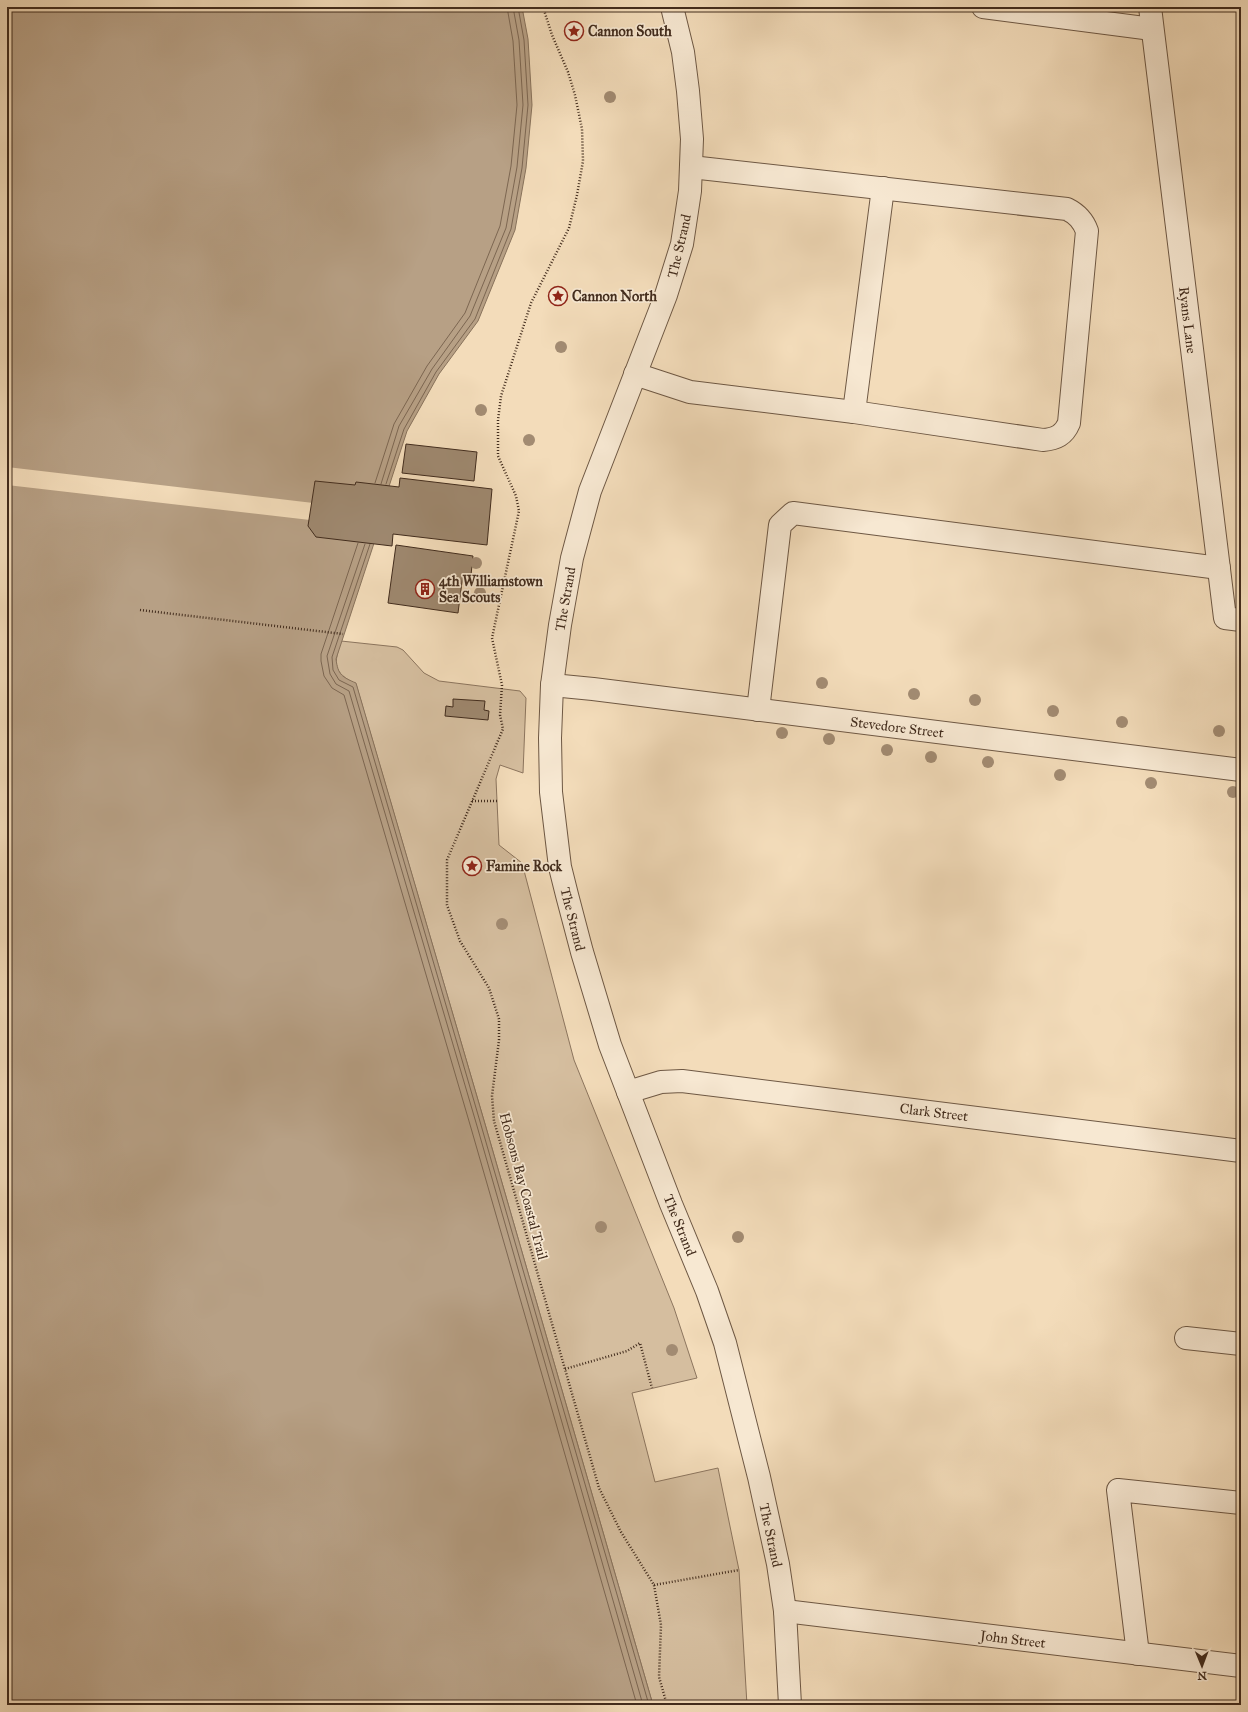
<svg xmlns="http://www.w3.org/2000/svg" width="1248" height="1712" font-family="'IM FELL Great Primer',serif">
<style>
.green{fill:#d5be9f;stroke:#8c755e}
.water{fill:#b7a085;stroke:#88725b}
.pier{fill:#f3dcba}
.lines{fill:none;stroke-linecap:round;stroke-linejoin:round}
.shore{stroke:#7c6651;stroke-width:1}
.building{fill:#9e886f;stroke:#422c1d}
.minor-casing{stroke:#6e5844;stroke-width:24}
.path{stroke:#422c1d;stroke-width:2.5;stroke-dasharray:1 2;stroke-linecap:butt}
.minor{stroke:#f7e8d2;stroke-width:22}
.tree{fill:#a28b72}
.labels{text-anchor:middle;stroke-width:3.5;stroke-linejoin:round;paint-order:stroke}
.poi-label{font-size:14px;font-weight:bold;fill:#422c1d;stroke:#f7e8d2;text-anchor:start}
.street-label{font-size:14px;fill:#422c1d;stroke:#f7e8d2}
</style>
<rect width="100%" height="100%" fill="#f3dcba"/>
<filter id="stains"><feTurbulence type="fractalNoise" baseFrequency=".005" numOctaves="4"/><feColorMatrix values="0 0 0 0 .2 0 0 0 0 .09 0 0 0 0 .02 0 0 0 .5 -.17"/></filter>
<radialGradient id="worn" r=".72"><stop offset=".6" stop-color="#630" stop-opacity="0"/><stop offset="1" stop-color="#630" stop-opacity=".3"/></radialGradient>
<path class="green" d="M341,641l56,6 6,3 21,23 15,8 81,10 6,7 -3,75 -23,-8 -4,14 3,66 23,18 52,197 100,248 23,70 -65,15 23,89 63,-14 21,102 8,135h-94l-168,-581 -129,-440c-24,-12 -22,-20 -15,-43z"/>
<path class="water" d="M7,7h515l6,32 4,66 -6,63 -11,62 -37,91 -39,53 -32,57 -26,80 -2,17 -43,131c2,16 6,18 20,24l129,441 168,581h-646z"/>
<polygon class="pier" points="7,467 381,511 379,528 7,485"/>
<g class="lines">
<g class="shore">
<polyline points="375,483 394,424 427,366 465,313 500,226 511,166 517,105 513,41 507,7"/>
<polyline points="381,484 399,426 432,369 470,316 506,228 517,167 523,105 519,40 513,7"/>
<polyline points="386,484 404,429 436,372 475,319 511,229 522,168 528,105 524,40 518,7"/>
<polyline points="358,543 321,654 321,661 324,676 332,688 344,695 471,1128 637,1705"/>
<polyline points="365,544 327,656 330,674 336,684 349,691 477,1126 643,1705"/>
<polyline points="370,544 332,657 333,670 339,680 353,687 481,1125 649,1705"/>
</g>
</g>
<g class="building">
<polygon points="406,444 477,452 474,481 402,473"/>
<polygon points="400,478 492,489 487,545 393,534 392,546 316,537 308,526 315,481 355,485 356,482 399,487"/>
<polygon points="396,545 473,556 471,575 463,574 458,613 388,603"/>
<polygon points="453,699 485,701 484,710 489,711 488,720 445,716 446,706 453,707"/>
</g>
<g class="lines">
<g class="minor-casing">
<g id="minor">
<polyline points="672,7 683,52 688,91 692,139 690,191 682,244 666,295 590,491 572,558 560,625 552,685 550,738 551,792 560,867 567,895 582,952 610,1045 671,1204 707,1291 725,1343 759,1477 778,1564 785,1611 790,1705"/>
<polyline points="983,7 1152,29"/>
<polyline points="1150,7 1225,618 1241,620"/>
<path d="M635,374l55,18 164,20 189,28c13,-1 21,-5 26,-17l18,-192c-4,-11 -10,-17 -20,-22l-376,-42"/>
<polyline points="854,412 883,188"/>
<polyline points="552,685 593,689 1241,770"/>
<polyline points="758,710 780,525 793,513 1219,568"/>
<polyline points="628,1092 661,1082 682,1081 1241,1151"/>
<polyline points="1186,1338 1241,1344"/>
<polyline points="785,1611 1241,1666"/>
<polyline points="1138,1654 1118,1490 1241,1503"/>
</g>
</g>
<g class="path">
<polyline points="543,7 552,35 568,72 575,95 582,129 583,161 577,195 569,228 531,303 501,396 498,420 498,456 516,496 519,511 492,638 502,685 500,715 503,729 447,860 447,905 460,941 489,988 499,1019 499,1040 492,1096 494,1121 599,1488 621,1532 654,1585 661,1625 659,1677 667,1705"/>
<polyline points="140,610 343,634"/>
<polyline points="472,801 498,801"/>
<polyline points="565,1369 627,1351 640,1343 652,1388"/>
<polyline points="654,1585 739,1570"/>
</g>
<use href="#minor" class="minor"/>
</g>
<g class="tree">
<circle cx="610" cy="97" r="6"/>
<circle cx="561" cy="347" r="6"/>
<circle cx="481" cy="410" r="6"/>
<circle cx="529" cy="440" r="6"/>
<circle cx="476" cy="563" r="6"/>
<circle cx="480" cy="593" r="6"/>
<circle cx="822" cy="683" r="6"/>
<circle cx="914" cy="694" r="6"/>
<circle cx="975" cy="700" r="6"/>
<circle cx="1053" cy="711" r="6"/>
<circle cx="1122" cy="722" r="6"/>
<circle cx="1219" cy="731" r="6"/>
<circle cx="782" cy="733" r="6"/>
<circle cx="829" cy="739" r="6"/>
<circle cx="887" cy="750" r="6"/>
<circle cx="931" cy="757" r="6"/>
<circle cx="988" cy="762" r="6"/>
<circle cx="1060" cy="775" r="6"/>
<circle cx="1151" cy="783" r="6"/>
<circle cx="1233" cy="792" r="6"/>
<circle cx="502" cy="924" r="6"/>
<circle cx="601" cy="1227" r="6"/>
<circle cx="738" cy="1237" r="6"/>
<circle cx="672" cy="1350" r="6"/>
</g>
<defs>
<g id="sight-ring" transform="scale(1)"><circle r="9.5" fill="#f7e8d2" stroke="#8f2418" stroke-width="1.5"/><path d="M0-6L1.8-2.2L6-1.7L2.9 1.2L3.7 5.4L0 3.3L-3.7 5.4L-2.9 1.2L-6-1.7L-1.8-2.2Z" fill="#8f2418"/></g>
<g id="building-ring" transform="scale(1)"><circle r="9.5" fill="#f7e8d2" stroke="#8f2418" stroke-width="1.5"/><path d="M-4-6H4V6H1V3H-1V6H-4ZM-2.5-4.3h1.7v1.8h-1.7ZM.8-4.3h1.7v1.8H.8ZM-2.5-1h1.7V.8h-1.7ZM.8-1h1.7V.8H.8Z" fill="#8f2418"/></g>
</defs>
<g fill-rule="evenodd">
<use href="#sight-ring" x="574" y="31"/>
<use href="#sight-ring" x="558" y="296"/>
<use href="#building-ring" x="425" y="589"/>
<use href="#sight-ring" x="472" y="866"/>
</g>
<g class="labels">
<g class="poi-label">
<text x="588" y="36">Cannon South</text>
<text x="572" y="301">Cannon North</text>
<text x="439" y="586">4th Williamstown<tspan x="439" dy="16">Sea Scouts</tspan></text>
<text x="486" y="871">Famine Rock</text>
</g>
<g class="street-label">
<text transform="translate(679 246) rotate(-77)" y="5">The Strand</text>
<text transform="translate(1188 320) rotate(83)" y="5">Ryans Lane</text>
<text transform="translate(565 599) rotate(-80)" y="5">The Strand</text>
<text transform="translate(897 727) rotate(7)" y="5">Stevedore Street</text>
<text transform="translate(573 919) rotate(76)" y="5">The Strand</text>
<text transform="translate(934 1112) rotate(7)" y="5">Clark Street</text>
<text transform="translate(524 1186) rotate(75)" y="5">Hobsons Bay Coastal Trail</text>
<text transform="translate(680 1225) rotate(68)" y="5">The Strand</text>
<text transform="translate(771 1535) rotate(78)" y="5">The Strand</text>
<text transform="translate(1013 1639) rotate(7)" y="5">John Street</text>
</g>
</g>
<rect width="1248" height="1712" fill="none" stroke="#f3dcba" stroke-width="24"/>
<rect x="8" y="8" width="1232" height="1696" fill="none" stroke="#422c1d" stroke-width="2"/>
<rect x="12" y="12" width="1224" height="1688" fill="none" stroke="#422c1d"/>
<g transform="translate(1202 1666) rotate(179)" stroke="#f7e8d2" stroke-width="3" paint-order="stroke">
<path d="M0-3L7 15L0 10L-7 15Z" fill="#422c1d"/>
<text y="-6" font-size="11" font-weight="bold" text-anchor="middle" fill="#422c1d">N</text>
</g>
<rect width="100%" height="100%" filter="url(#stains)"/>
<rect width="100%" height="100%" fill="url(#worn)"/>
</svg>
